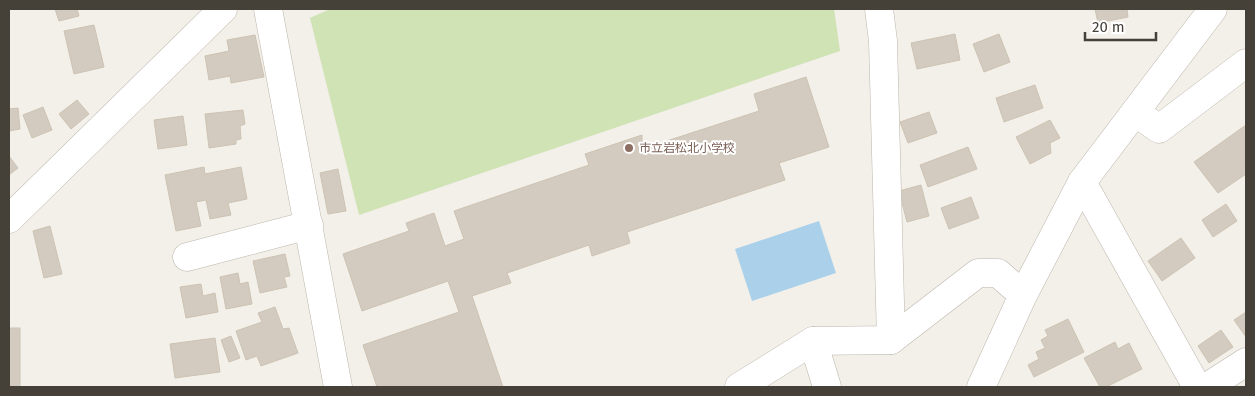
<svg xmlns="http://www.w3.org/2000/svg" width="1255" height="396" font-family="'Fira Sans','Noto Sans JP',sans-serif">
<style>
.green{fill:#cfe3b5}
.water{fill:#abd1ea}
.building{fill:#d3cbbf;stroke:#cdc3b3}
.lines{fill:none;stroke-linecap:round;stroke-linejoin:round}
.minor-casing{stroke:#bdb7ac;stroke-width:29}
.minor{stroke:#fff;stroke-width:28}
.education-dot{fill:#8d6e63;stroke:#fff;stroke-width:2}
.labels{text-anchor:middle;stroke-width:4;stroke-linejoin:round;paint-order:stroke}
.education-label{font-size:12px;fill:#785e54;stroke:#fff;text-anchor:start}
</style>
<rect width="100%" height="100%" fill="#f3efe9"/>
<polygon class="green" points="330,9 834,9 840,51 359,215 310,18"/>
<polygon class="water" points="819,221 836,273 752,301 735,249"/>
<g class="building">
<polygon points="55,9 77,9 79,16 59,21"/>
<polygon points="1095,9 1127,9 1128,17 1098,23"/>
<polygon points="94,25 104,67 74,74 64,31"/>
<polygon points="955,34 960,60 917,69 911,43"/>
<polygon points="999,34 1010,62 984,72 973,44"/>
<polygon points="255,35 264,77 231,83 230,76 209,80 205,56 229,51 227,40"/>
<polygon points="806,77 829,147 779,163 785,180 627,232 630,243 592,256 589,245 507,273 511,283 472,296 503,387 377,387 363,345 459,312 448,281 362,311 343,254 409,231 406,223 434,213 445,246 464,239 454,211 589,165 585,154 642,135 642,149 759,111 754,94"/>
<polygon points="1035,85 1043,108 1004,122 996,98"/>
<polygon points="77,100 89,114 71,129 59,114"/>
<polygon points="43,107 52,130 32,138 23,115"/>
<polygon points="18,108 20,129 9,131 9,109"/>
<polygon points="243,110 245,124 240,126 241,139 236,140 236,144 209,148 205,114"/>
<polygon points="929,112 937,133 908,143 900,122"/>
<polygon points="183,116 187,145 158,149 154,120"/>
<polygon points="1050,120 1060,138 1050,143 1051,153 1030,164 1016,137"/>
<polygon points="1246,125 1246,174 1218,193 1194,162"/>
<polygon points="968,147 977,169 928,187 920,165"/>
<polygon points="9,156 18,168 9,175"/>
<polygon points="204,167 205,174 241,167 247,199 228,203 231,215 210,219 206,200 196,202 201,226 176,231 165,175"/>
<polygon points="338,169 346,211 328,214 320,173"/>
<polygon points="921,185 929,216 907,222 899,191"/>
<polygon points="971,197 979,218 949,229 941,208"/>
<polygon points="1226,204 1237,221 1213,237 1202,220"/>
<polygon points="50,226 62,274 44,278 33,231"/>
<polygon points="1181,238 1195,258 1162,281 1148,261"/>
<polygon points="285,254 290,276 284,277 287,287 260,293 253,261"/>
<polygon points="238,273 240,284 248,282 252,304 226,309 220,277"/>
<polygon points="201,284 203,296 215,293 218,312 186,318 180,287"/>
<polygon points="275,307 283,329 289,328 298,353 261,366 257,356 246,360 236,331 262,322 258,313"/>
<polygon points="1246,312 1246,337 1234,320"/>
<polygon points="1068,319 1084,352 1034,377 1028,365 1039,359 1036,352 1045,348 1041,340 1048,336 1045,330"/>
<rect x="9" y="328" width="11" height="59"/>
<polygon points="1221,330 1233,347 1209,363 1198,346"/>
<polygon points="231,336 240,358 229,362 221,340"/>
<polygon points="215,338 220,372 175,378 170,344"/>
<polygon points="1115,342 1118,349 1129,343 1142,369 1106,387 1100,387 1084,358"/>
</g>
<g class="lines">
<g class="minor-casing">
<g id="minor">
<polyline points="268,9 338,387"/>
<polyline points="879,9 883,41 891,340"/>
<polyline points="1135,112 1159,129 1246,63"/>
<polyline points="1082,182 1197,387"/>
<polyline points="9,219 223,9"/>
<polyline points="187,257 309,225"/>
<polyline points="813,341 827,387"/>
<polyline points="739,387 813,341 891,340 978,273 998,273 1023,295"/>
<polyline points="981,387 1023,295 1082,182 1213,9"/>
<polyline points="1207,387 1246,362"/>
</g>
</g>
<use href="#minor" class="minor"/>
</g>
<circle class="education-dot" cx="629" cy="148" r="5"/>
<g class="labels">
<g class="education-label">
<text x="639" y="152">市立岩松北小学校</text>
</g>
</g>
<rect width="1255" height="396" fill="none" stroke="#454038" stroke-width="20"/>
<path d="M1085 32v8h71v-8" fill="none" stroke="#454038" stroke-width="2.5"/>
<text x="1092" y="32" font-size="15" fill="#454038" stroke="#ffffff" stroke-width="4" paint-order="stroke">20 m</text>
</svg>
